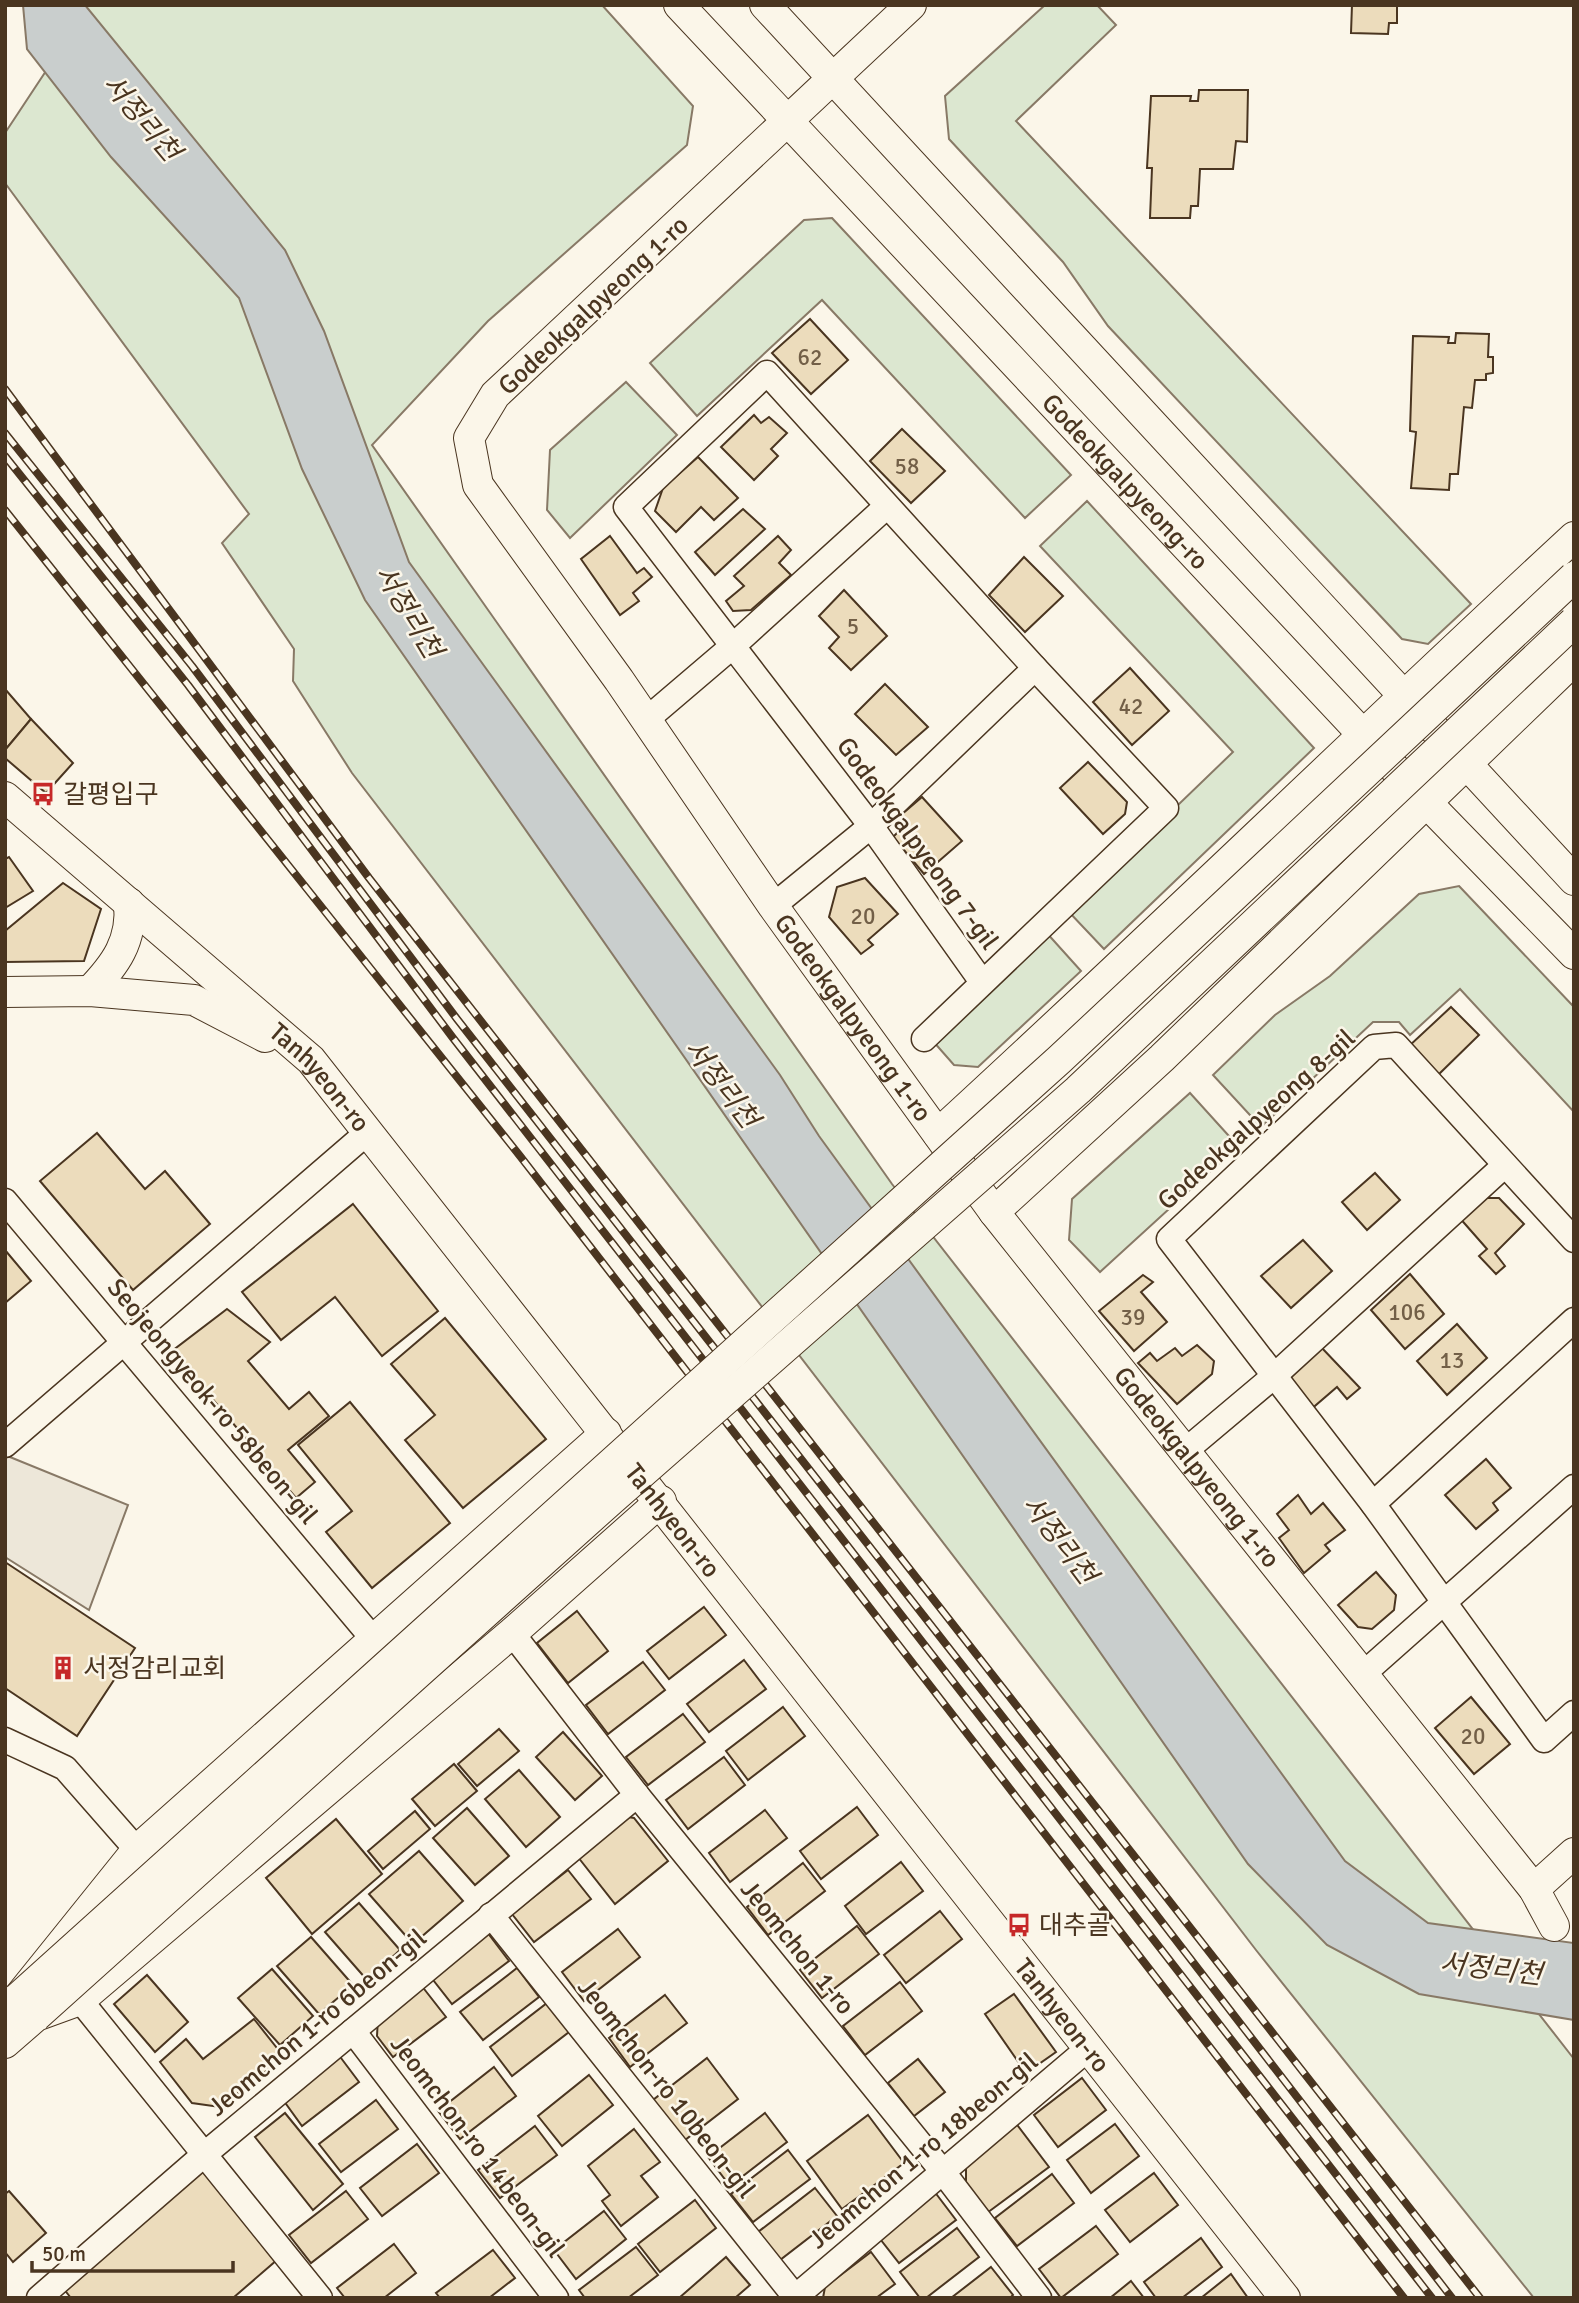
<svg xmlns="http://www.w3.org/2000/svg" width="1579" height="2303" font-family="Signika,'Noto Sans KR',sans-serif">
<style>
.green{fill:#dce7d0;stroke:#887966;stroke-width:2}
.parking{fill:#ede7d9;stroke:#887966;stroke-width:2}
.water{fill:#c9cecd;stroke:#887966;stroke-width:2}
.building{fill:#ecdcbc;stroke:#4a3520;stroke-width:2}
.lines{fill:none;stroke-linecap:round;stroke-linejoin:round}
.minor-casing{stroke:#4a3520;stroke-width:27}
.tertiary-casing{stroke:#4a3520;stroke-width:32}
.minor{stroke:#fbf6e9;stroke-width:24}
.tertiary{stroke:#fbf6e9;stroke-width:30}
.rail-casing{stroke:#4a3520;stroke-width:8}
.rail{stroke:#fbf6e9;stroke-width:5;stroke-dasharray:16;stroke-linecap:butt}
.tertiary-bridge-casing{stroke:#4a3520;stroke-width:32;stroke-linecap:butt}
.tertiary-bridge{stroke:#fbf6e9;stroke-width:30}
.labels{text-anchor:middle;stroke-width:5;stroke-linejoin:round;paint-order:stroke}
.number-label{font-size:23px;fill:#725f47}
.street-label{font-size:26px;fill:#4a3520;stroke:#fbf6e9}
.poi-label{font-size:26px;fill:#4a3520;stroke:#fbf6e9;text-anchor:start}
.water-label{font-size:28px;font-style:italic;fill:#4a3520;stroke:#fbf6e9}
</style>
<rect width="100%" height="100%" fill="#fbf6e9"/>
<g class="green">
<polygon points="57,5 602,5 693,106 687,145 488,321 372,445 892,1184 1574,2059 1574,2298 1534,2298 1256,1950 352,773 293,681 294,649 222,543 249,514 5,183 5,133 75,27"/>
<polygon points="1045,5 1097,5 1116,25 1016,121 1471,604 1428,644 1402,639 1108,326 1063,262 949,139 945,96"/>
<polygon points="832,218 1071,475 1025,518 822,300 697,416 650,363 804,220"/>
<polygon points="626,382 677,435 570,538 547,510 550,450"/>
<polygon points="1087,501 1314,748 1104,949 1068,911 1233,752 1040,546"/>
<polygon points="1459,886 1574,1007 1574,1112 1460,989 1410,1035 1399,1022 1373,1022 1261,1127 1213,1075 1275,1015 1330,976 1419,894"/>
<polygon points="1045,931 1081,971 978,1067 954,1065 932,1040"/>
<polygon points="1190,1093 1238,1146 1100,1272 1069,1240 1072,1199"/>
</g>
<polygon class="parking" points="5,1455 128,1505 89,1610 5,1557"/>
<polygon class="water" points="23,5 85,5 285,250 324,331 409,562 780,1075 819,1136 1345,1861 1428,1923 1574,1943 1574,2020 1419,1994 1327,1945 1248,1864 365,600 302,469 239,298 111,157 27,49"/>
<g class="building">
<polygon points="1352,5 1397,5 1397,23 1389,23 1388,34 1351,33"/>
<polygon points="1199,90 1248,90 1247,142 1236,141 1233,169 1200,169 1198,206 1191,206 1190,218 1150,218 1152,168 1147,168 1151,96 1191,96 1190,101 1198,101"/>
<polygon points="810,319 848,360 811,394 772,353"/>
<polygon points="1456,333 1489,334 1488,357 1493,357 1493,373 1486,374 1486,380 1475,380 1472,408 1464,407 1458,474 1450,474 1449,490 1411,488 1416,432 1410,431 1413,336 1449,337 1448,343 1455,343"/>
<polygon points="754,415 761,423 769,417 787,433 771,449 778,456 754,480 721,447"/>
<polygon points="902,429 945,471 911,503 870,461"/>
<polygon points="698,457 738,498 714,520 701,507 676,532 655,511 663,488"/>
<polygon points="743,509 765,529 715,575 695,552"/>
<polygon points="610,536 637,573 644,568 652,577 633,593 639,601 620,615 581,559"/>
<polygon points="778,536 791,550 779,563 791,575 751,610 733,611 726,601 744,586 734,576"/>
<polygon points="1024,557 1063,596 1025,632 989,595"/>
<polygon points="844,590 887,636 851,670 829,648 839,637 819,616"/>
<polygon points="1130,668 1169,711 1132,745 1093,702"/>
<polygon points="885,684 928,727 896,755 855,714"/>
<polygon points="5,689 31,719 5,750"/>
<polygon points="31,719 73,763 46,793 5,758 5,750"/>
<polygon points="1088,762 1127,802 1125,814 1103,834 1060,788"/>
<polygon points="922,797 962,841 924,874 893,837 899,831 901,815"/>
<polygon points="9,857 33,891 5,908 5,859"/>
<polygon points="865,878 898,914 868,940 873,945 861,954 829,917 837,887"/>
<polygon points="63,883 101,909 84,961 5,962 5,931"/>
<polygon points="1451,1007 1479,1035 1437,1076 1408,1047"/>
<polygon points="97,1133 145,1189 165,1171 210,1224 133,1290 40,1181"/>
<polygon points="1375,1173 1400,1200 1367,1230 1342,1202"/>
<polygon points="1480,1198 1499,1198 1524,1224 1495,1253 1505,1266 1496,1274 1479,1256 1487,1249 1458,1216"/>
<polygon points="353,1204 438,1311 382,1356 335,1297 281,1340 242,1292"/>
<polygon points="1303,1240 1332,1271 1291,1308 1261,1276"/>
<polygon points="5,1250 31,1281 5,1303"/>
<polygon points="1410,1274 1444,1314 1405,1349 1371,1310"/>
<polygon points="1143,1275 1153,1282 1141,1292 1167,1322 1134,1351 1099,1311"/>
<polygon points="227,1309 270,1342 248,1361 289,1409 309,1392 329,1416 288,1450 315,1482 296,1498 172,1351"/>
<polygon points="445,1318 546,1439 463,1508 405,1440 435,1415 391,1364"/>
<polygon points="1457,1324 1487,1358 1447,1395 1417,1361"/>
<polygon points="1197,1345 1214,1361 1212,1374 1177,1404 1138,1363 1150,1353 1157,1361 1175,1348 1182,1356"/>
<polygon points="1321,1347 1360,1388 1347,1399 1337,1387 1309,1411 1289,1389 1292,1372"/>
<polygon points="350,1402 450,1523 372,1588 326,1532 352,1511 298,1445"/>
<polygon points="1486,1459 1511,1488 1493,1503 1498,1510 1476,1529 1445,1495"/>
<polygon points="1298,1495 1311,1514 1323,1503 1345,1530 1325,1545 1330,1551 1304,1573 1279,1538 1289,1530 1277,1514"/>
<polygon points="5,1562 135,1648 77,1736 5,1688"/>
<polygon points="1376,1572 1396,1595 1394,1610 1372,1629 1358,1627 1338,1605"/>
<polygon points="704,1607 726,1635 669,1679 647,1651"/>
<polygon points="577,1611 608,1651 568,1683 537,1643"/>
<polygon points="744,1660 766,1689 709,1732 687,1704"/>
<polygon points="643,1662 665,1690 608,1734 586,1705"/>
<polygon points="1471,1697 1510,1744 1474,1774 1435,1728"/>
<polygon points="783,1707 805,1736 748,1780 726,1751"/>
<polygon points="683,1714 705,1742 648,1785 626,1757"/>
<polygon points="499,1729 519,1751 477,1786 458,1764"/>
<polygon points="563,1732 602,1776 575,1800 536,1757"/>
<polygon points="724,1757 745,1785 688,1829 666,1800"/>
<polygon points="454,1764 477,1791 435,1826 412,1799"/>
<polygon points="519,1770 560,1817 526,1847 485,1799"/>
<polygon points="857,1807 878,1835 821,1879 800,1851"/>
<polygon points="467,1808 509,1856 475,1885 433,1838"/>
<polygon points="765,1810 787,1838 730,1882 709,1853"/>
<polygon points="415,1811 430,1829 383,1869 368,1851"/>
<polygon points="617,1815 634,1818 668,1861 615,1904 574,1852"/>
<polygon points="336,1819 382,1874 312,1934 266,1878"/>
<polygon points="419,1851 463,1901 413,1944 369,1894"/>
<polygon points="901,1862 923,1891 866,1934 845,1906"/>
<polygon points="803,1863 825,1891 768,1935 747,1907"/>
<polygon points="568,1870 591,1899 534,1942 512,1914"/>
<polygon points="359,1903 400,1950 367,1980 325,1932"/>
<polygon points="940,1911 962,1939 906,1983 884,1955"/>
<polygon points="857,1926 879,1954 822,1998 800,1970"/>
<polygon points="618,1929 640,1957 584,2001 562,1972"/>
<polygon points="487,1932 509,1961 452,2004 430,1976"/>
<polygon points="311,1937 353,1985 319,2014 277,1966"/>
<polygon points="517,1968 539,1997 483,2040 460,2012"/>
<polygon points="272,1969 313,2016 280,2045 238,1998"/>
<polygon points="147,1975 188,2022 155,2052 114,2004"/>
<polygon points="900,1982 922,2011 865,2055 843,2026"/>
<polygon points="421,1985 446,2017 393,2057 377,2036 378,2017"/>
<polygon points="1014,1994 1056,2052 1026,2073 985,2014"/>
<polygon points="665,1995 687,2023 630,2067 609,2038"/>
<polygon points="547,2003 569,2032 512,2076 490,2047"/>
<polygon points="254,2019 284,2057 220,2107 192,2103 160,2062 186,2039 203,2059"/>
<polygon points="338,2054 359,2082 302,2126 281,2097"/>
<polygon points="707,2058 738,2099 685,2140 653,2100"/>
<polygon points="918,2059 945,2092 914,2116 888,2083"/>
<polygon points="494,2067 516,2096 460,2139 438,2111"/>
<polygon points="589,2075 613,2105 562,2146 538,2116"/>
<polygon points="1082,2078 1106,2110 1058,2147 1034,2115"/>
<polygon points="376,2100 398,2129 341,2172 319,2144"/>
<polygon points="285,2113 343,2184 313,2210 255,2137"/>
<polygon points="765,2113 787,2142 730,2186 708,2157"/>
<polygon points="868,2115 904,2163 842,2209 807,2161"/>
<polygon points="1015,2122 1049,2167 987,2213 966,2189 966,2161"/>
<polygon points="1115,2124 1139,2156 1091,2193 1067,2160"/>
<polygon points="535,2126 557,2155 500,2198 478,2170"/>
<polygon points="634,2129 660,2162 641,2176 658,2197 621,2226 602,2201 610,2195 588,2166"/>
<polygon points="417,2144 439,2173 382,2216 360,2188"/>
<polygon points="788,2150 810,2179 753,2222 731,2194"/>
<polygon points="205,2165 278,2259 233,2298 71,2298 63,2288"/>
<polygon points="1154,2173 1178,2205 1130,2242 1105,2210"/>
<polygon points="1052,2174 1074,2203 1017,2246 995,2218"/>
<polygon points="815,2188 837,2216 780,2260 758,2232"/>
<polygon points="9,2191 46,2233 13,2262 5,2252 5,2194"/>
<polygon points="346,2191 368,2219 311,2263 289,2235"/>
<polygon points="934,2191 956,2220 899,2263 877,2235"/>
<polygon points="695,2200 716,2228 660,2272 638,2244"/>
<polygon points="604,2211 626,2239 576,2279 554,2250"/>
<polygon points="1096,2226 1118,2254 1061,2298 1039,2269"/>
<polygon points="957,2228 979,2257 926,2298 920,2298 900,2272"/>
<polygon points="1201,2238 1222,2267 1182,2298 1156,2298 1144,2282"/>
<polygon points="394,2244 416,2273 384,2298 345,2298 337,2288"/>
<polygon points="636,2247 658,2275 628,2298 585,2298 579,2290"/>
<polygon points="493,2250 515,2278 489,2298 440,2298 436,2293"/>
<polygon points="871,2252 895,2284 876,2298 823,2298 825,2287"/>
<polygon points="726,2257 750,2285 735,2298 679,2298"/>
<polygon points="991,2267 1013,2295 1010,2298 951,2298"/>
<polygon points="1231,2274 1248,2298 1201,2298"/>
<polygon points="1131,2281 1144,2298 1110,2298"/>
</g>
<g class="lines">
<g class="minor-casing">
<g id="minor">
<polyline points="646,720 734,645 887,506"/>
<polyline points="773,906 871,826 1035,668"/>
<polyline points="924,1039 1166,808 1035,668 767,373 626,507 871,826 982,982"/>
<polyline points="5,1201 374,1640"/>
<polyline points="1574,1240 1396,1045 1374,1047 1169,1239 1373,1504 1544,1740 1574,1713"/>
<polyline points="5,1445 368,1132"/>
<polyline points="1185,1451 1273,1377 1505,1165"/>
<polyline points="1373,1504 1574,1320"/>
<polyline points="512,1633 637,1795 943,2172 1039,2298"/>
<polyline points="1362,1675 1574,1487"/>
<polyline points="5,1740 65,1768 137,1850"/>
<polyline points="491,1915 796,2298"/>
<polyline points="80,2000 320,2298"/>
<polyline points="353,2031 556,2298"/>
<polyline points="39,2298 206,2153 637,1795"/>
<polyline points="794,2298 1090,2047"/>
</g>
</g>
<g class="tertiary-casing">
<g id="tertiary">
<path id="s1" d="M679,5l748,798 147,151"/>
<polyline points="765,5 1574,880"/>
<path id="s2" d="M911,5l-416,390 -26,43 9,47 141,195 154,226 221,306 540,677 20,37"/>
<path id="s3" d="M5,797l306,263 974,1238"/>
<path d="M90,991c25,-26 43,-50 39,-88"/>
<polyline points="5,992 90,991 194,1000 265,1037"/>
<path d="M938,1134c214,-196 422,-399 636,-597"/>
<polyline points="994,1212 1162,1058 1574,660"/>
<polyline points="1534,1889 1574,1853"/>
<polyline points="5,2009 18,1998 137,1850 606,1433"/>
<polyline points="5,2043 36,2016 80,2000 512,1633 661,1501"/>
</g>
</g>
<use href="#minor" class="minor"/>
<use href="#tertiary" class="tertiary"/>
<g class="rail-casing">
<g id="rail">
<polyline points="5,389 369,878 1480,2298"/>
<polyline points="5,433 192,666 457,1019 1081,1817 1452,2298"/>
<polyline points="5,456 188,685 453,1038 1432,2298"/>
<polyline points="5,510 520,1156 1404,2298"/>
</g>
</g>
<use href="#rail" class="rail"/>
<g class="tertiary-bridge-casing">
<g id="tertiary-bridge">
<polyline points="18,1998 1060,1059 1574,577"/>
<polyline points="36,2016 611,1500 1078,1090 1574,622"/>
</g>
</g>
<use href="#tertiary-bridge" class="tertiary-bridge"/>
</g>
<defs>
<g id="bus-bare" transform="scale(1.89)"><path d="M-5-6H5V4H4V6H2V4H-2V6H-4V4H-5ZM-3.5-4V0h7V-4ZM-3.5 1.2v1.5H-2V1.2ZM2 1.2v1.5H3.5V1.2Z" fill="#c62828" stroke="#fbf6e9" stroke-width="2.5" paint-order="stroke"/></g>
<g id="building-bare" transform="scale(1.89)"><path d="M-4-6H4V6H1V3H-1V6H-4ZM-2.5-4.3h1.7v1.8h-1.7ZM.8-4.3h1.7v1.8H.8ZM-2.5-1h1.7V.8h-1.7ZM.8-1h1.7V.8H.8Z" fill="#c62828" stroke="#fbf6e9" stroke-width="2.5" paint-order="stroke"/></g>
</defs>
<g fill-rule="evenodd">
<use href="#bus-bare" x="43" y="794"/>
<use href="#building-bare" x="63" y="1668"/>
<use href="#bus-bare" x="1019" y="1925"/>
</g>
<g class="labels">
<g class="number-label">
<text x="810" y="365">62</text>
<text x="907" y="474">58</text>
<text x="853" y="634">5</text>
<text x="1131" y="714">42</text>
<text x="863" y="924">20</text>
<text x="1407" y="1320">106</text>
<text x="1133" y="1325">39</text>
<text x="1452" y="1368">13</text>
<text x="1473" y="1744">20</text>
</g>
<g class="street-label">
<text transform="translate(593 305) rotate(-43)" y="9">Godeokgalpyeong 1-ro</text>
<text dy="9" stroke="none"><textPath href="#s1" startOffset="653">Godeokgalpyeong-ro</textPath></text>
<text transform="translate(918 843) rotate(54)" y="9">Godeokgalpyeong 7-gil</text>
<text dy="9" stroke="none"><textPath href="#s2" startOffset="1320">Godeokgalpyeong 1-ro</textPath></text>
<text dy="9" stroke="none"><textPath href="#s3" startOffset="422">Tanhyeon-ro</textPath></text>
<text transform="translate(1256 1119) rotate(-42)" y="9">Godeokgalpyeong 8-gil</text>
<text transform="translate(213 1401) rotate(50)" y="9">Seojeongyeok-ro 58beon-gil</text>
<text dy="9" stroke="none"><textPath href="#s2" startOffset="1886">Godeokgalpyeong 1-ro</textPath></text>
<text dy="9" stroke="none"><textPath href="#s3" startOffset="989">Tanhyeon-ro</textPath></text>
<text transform="translate(798 1947) rotate(51)" y="9">Jeomchon 1-ro</text>
<text dy="9" stroke="none"><textPath href="#s3" startOffset="1619">Tanhyeon-ro</textPath></text>
<text transform="translate(317 2022) rotate(-40)" y="9">Jeomchon 1-ro 6beon-gil</text>
<text transform="translate(667 2088) rotate(52)" y="9">Jeomchon-ro 10beon-gil</text>
<text transform="translate(478 2146) rotate(53)" y="9">Jeomchon-ro 14beon-gil</text>
<text transform="translate(923 2150) rotate(-40)" y="9">Jeomchon 1-ro 18beon-gil</text>
</g>
<g class="poi-label">
<text x="63" y="803">갈평입구</text>
<text x="83" y="1677">서정감리교회</text>
<text x="1039" y="1934">대추골</text>
</g>
<g class="water-label">
<text transform="translate(142 117) rotate(50)" y="10">서정리천</text>
<text transform="translate(409 611) rotate(59)" y="10">서정리천</text>
<text transform="translate(722 1083) rotate(53)" y="10">서정리천</text>
<text transform="translate(1060 1539) rotate(53)" y="10">서정리천</text>
<text transform="translate(1491 1968) rotate(7)" y="10">서정리천</text>
</g>
</g>
<rect width="1579" height="2303" fill="none" stroke="#4a3520" stroke-width="14"/>
<path d="M32 2261v10h201v-10" fill="none" stroke="#4a3520" stroke-width="3.5"/>
<text x="42" y="2261" font-size="21" fill="#4a3520" stroke="#fbf6e9" stroke-width="5" paint-order="stroke">50 m</text>
</svg>
